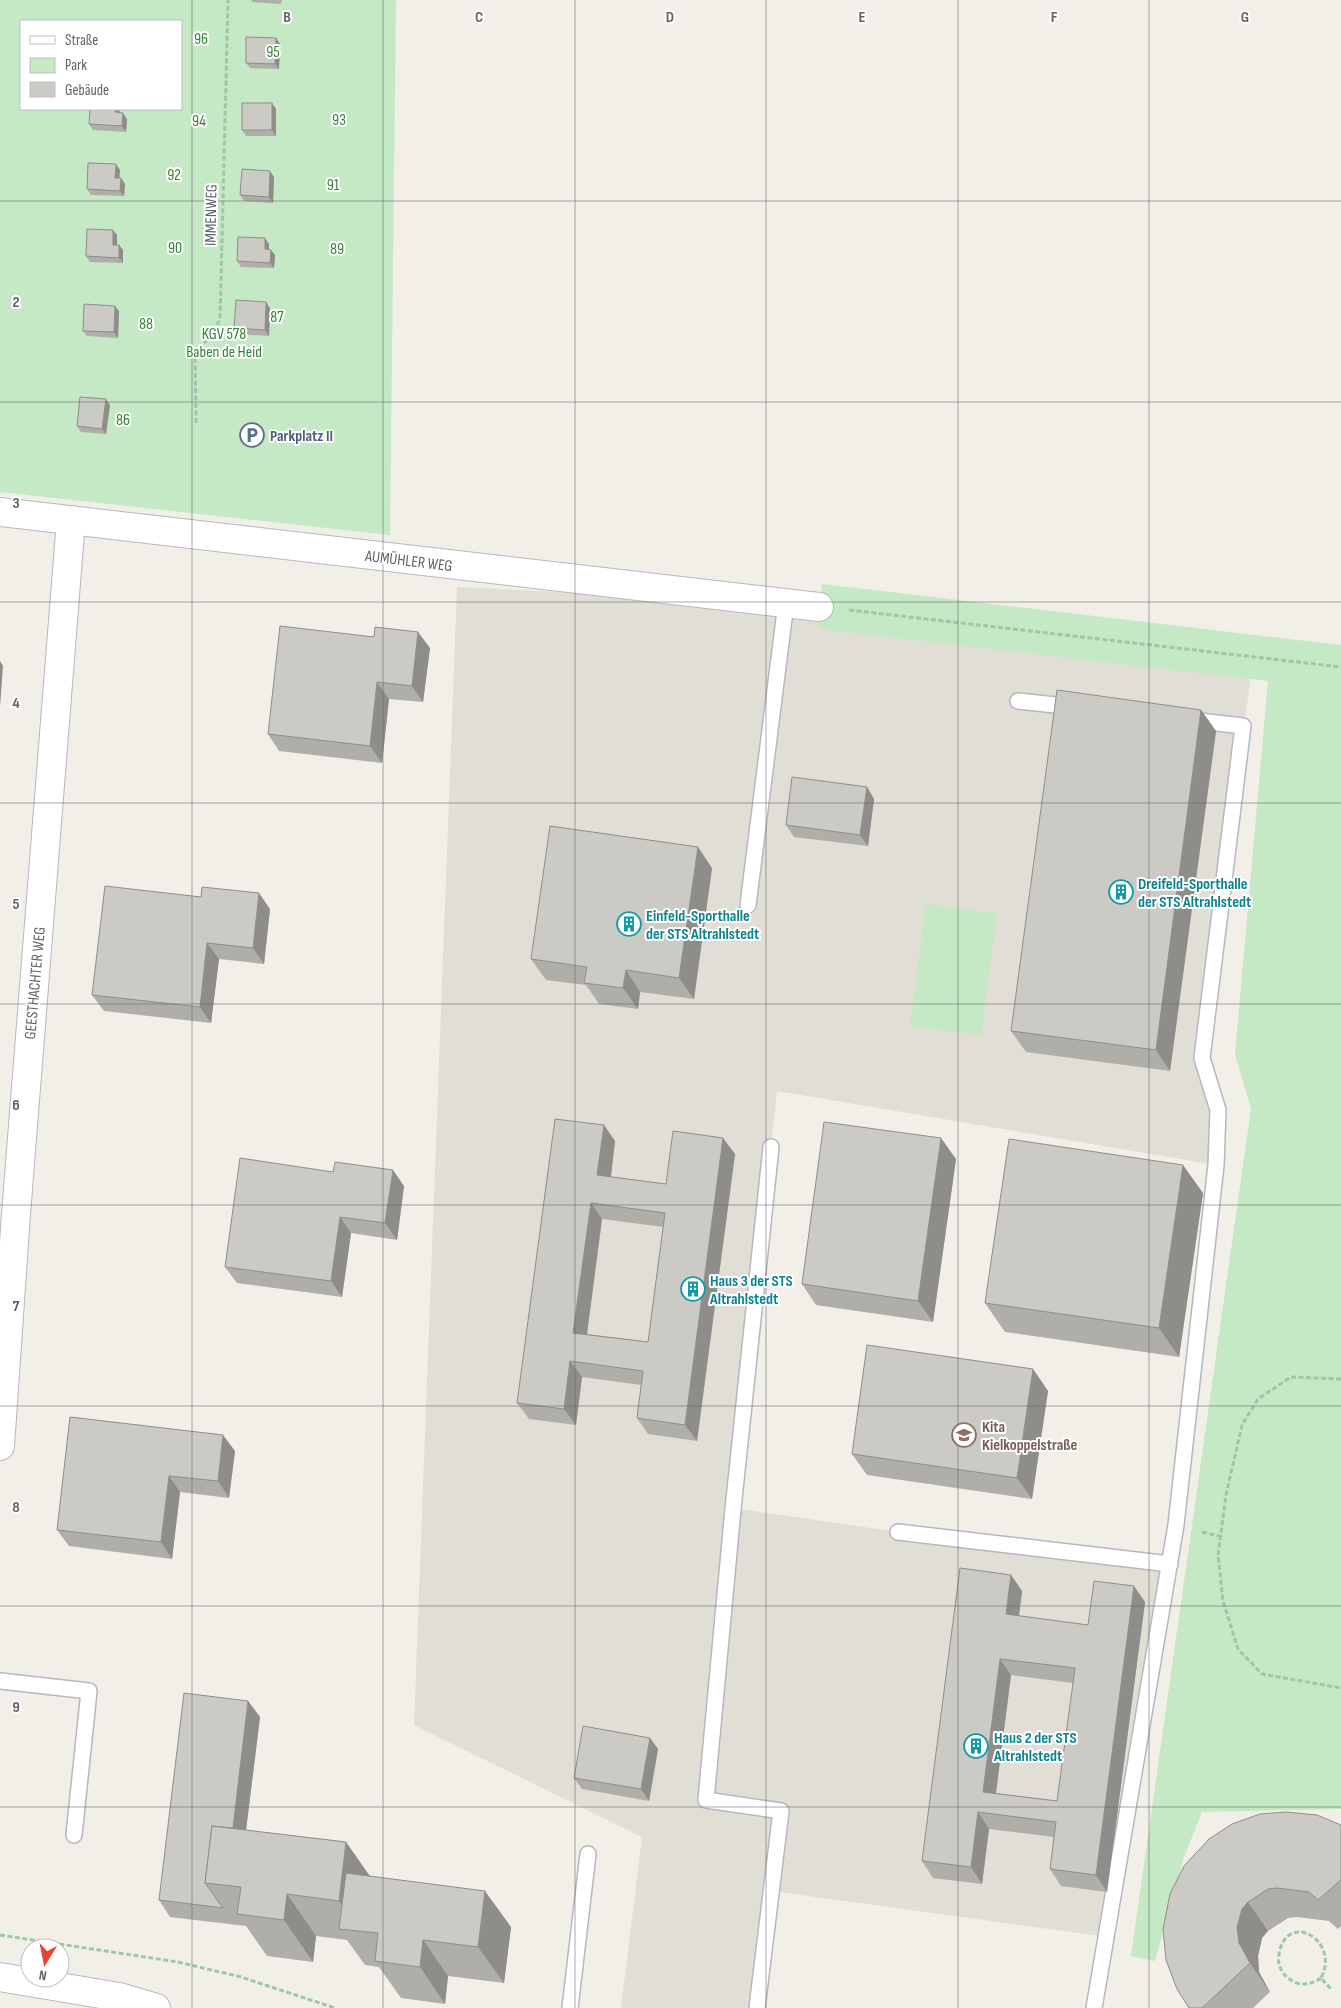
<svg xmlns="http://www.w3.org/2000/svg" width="1341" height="2008" font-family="'Sofia Sans Condensed',sans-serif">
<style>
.education{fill:#e1ded6}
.green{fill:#c5e8c5;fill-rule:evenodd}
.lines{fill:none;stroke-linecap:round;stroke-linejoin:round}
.lane-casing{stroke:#b5b8bc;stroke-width:18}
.street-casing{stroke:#b5b8bc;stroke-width:30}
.secondary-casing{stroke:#b6babf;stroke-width:30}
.path{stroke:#9cc7a9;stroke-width:3;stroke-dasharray:5 2.5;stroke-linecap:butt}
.lane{stroke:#fff;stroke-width:15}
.street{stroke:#fff;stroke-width:28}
.secondary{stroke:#fff;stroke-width:28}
.wall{fill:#afaea9;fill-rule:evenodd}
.shaded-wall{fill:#8f8d8a}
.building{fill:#cccac5;stroke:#8f8d8a;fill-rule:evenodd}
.grid{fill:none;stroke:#5f6368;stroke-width:1;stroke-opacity:0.55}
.labels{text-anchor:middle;stroke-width:4;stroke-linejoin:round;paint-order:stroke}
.park-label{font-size:16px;fill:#348238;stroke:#fff}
.street-label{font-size:16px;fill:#5f6368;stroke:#fff}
.service-label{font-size:16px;font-weight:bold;fill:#4e5e75;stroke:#fff;text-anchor:start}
.culture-label{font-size:16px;font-weight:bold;fill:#0d838f;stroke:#fff;text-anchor:start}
.education-label{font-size:16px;font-weight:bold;fill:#785e54;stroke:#fff;text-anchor:start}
.grid-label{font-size:16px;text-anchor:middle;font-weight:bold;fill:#5f6368;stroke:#fff;stroke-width:4;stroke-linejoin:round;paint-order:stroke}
</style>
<rect width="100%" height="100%" fill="#f1efe8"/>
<polygon class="education" points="457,587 786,603 1253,657 1202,1058 1218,1110 1216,1165 777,1091 733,1508 898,1532 1170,1564 1107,1937 772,1891 757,2008 621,2008 642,1837 414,1725"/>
<g class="green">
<path d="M0,0h396l-6,535 -390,-43zM21,21h160v88h-160z"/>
<polygon points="822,584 1341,645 1341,1809 1202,1812 1184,1857 1155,1961 1131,1956 1251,1109 1235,1054 1268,681 818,629"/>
<polygon points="926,904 997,914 981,1035 910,1026"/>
</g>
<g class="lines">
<g class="lane-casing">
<g id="lane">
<polyline points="1018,701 1074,707"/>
<polyline points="748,905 786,603"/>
<polyline points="898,1532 1170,1564"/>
<polyline points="0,1681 89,1691 74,1835"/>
<polyline points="570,2008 588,1854"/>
<polyline points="757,2008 781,1811 706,1800 733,1509 771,1147"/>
<polyline points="1094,2008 1176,1525 1216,1165 1218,1110 1202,1058 1243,726 1191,720"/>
</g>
</g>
<g class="street-casing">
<g id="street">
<polyline points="0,512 819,607"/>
<polyline points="0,1446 16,1214 71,520"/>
</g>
</g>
<g class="secondary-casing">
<polyline id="secondary" points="0,1977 119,1997 156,2008"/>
</g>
<g class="path">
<polyline points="196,423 195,357 220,320 228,0"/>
<polyline points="849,610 1341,667"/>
<polyline points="1341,1379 1291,1377 1258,1399 1242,1425 1226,1495 1218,1555 1223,1601 1238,1649 1262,1674 1341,1688"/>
<polyline points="1202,1532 1220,1536"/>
<polyline points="0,1935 178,1962 241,1977 335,2008"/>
<path d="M1321,1978c-11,7 -22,9 -33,0 -7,-6 -11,-14 -9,-24 8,-45 62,-13 42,24l11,12"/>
</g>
<use href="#lane" class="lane"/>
<use href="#street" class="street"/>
<use href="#secondary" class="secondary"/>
</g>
<g class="wall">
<polygon points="251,0 282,0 281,4 252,2"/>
<polygon points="276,38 280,44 279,69 250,68 246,63"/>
<polygon points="272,103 276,109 276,136 246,136 242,130"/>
<polygon points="119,113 127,119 126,132 93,130 89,124"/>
<polygon points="120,170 119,178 121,178 125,184 124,196 91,195 87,189"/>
<polygon points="274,177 273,203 244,201 240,195"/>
<polygon points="113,230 117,235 117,245 119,245 123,250 123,263 90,262 86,256"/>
<polygon points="269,244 269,249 275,255 274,268 241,267 237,261"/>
<polygon points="270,308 269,336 238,334 234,328"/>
<polygon points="119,311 118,338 87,336 83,331"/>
<polygon points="110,405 106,434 81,432 77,426"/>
<polygon points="374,637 430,648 423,702 389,699 382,763 279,751 268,734"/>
<polygon points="1201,710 1216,731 1170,1071 1026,1052 1011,1031"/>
<polygon points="867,787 874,799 868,846 794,837 786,825"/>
<polygon points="712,868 694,999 640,992 638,1009 599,1004 586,985 546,980 531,959"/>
<polygon points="270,909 264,964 219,959 211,1023 104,1011 92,995"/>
<path d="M555,1119l60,22 -4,36 55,7 69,-30 -38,287 -49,-7 -11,-16 4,-33 -59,-8 -6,48 -47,-6 -12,-16zM602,1219l61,8 -15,115 -61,-8z"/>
<polygon points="956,1159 933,1322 816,1305 802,1284"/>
<polygon points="333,1172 404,1186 397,1240 351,1233 342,1297 237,1283 225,1267"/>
<polygon points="1203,1193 1179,1357 1005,1332 985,1303"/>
<polygon points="1033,1369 1048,1391 1032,1499 867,1475 852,1454"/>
<polygon points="70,1417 235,1451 229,1498 180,1492 172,1559 69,1546 57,1530"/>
<path d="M1011,1575l11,16 -3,25 69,9 57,-23 -38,290 -46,-6 -11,-17 4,-32 -65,-8 -7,55 -49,-6 -11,-17zM1011,1675l62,8 -16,118 -61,-8z"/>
<polygon points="248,1701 260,1717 246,1830 346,1842 370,1876 511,1927 504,1983 448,1976 445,2004 401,1998 379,1967 365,1965 347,1940 316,1936 313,1962 267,1956 246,1926 170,1917 159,1900"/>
<polygon points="650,1738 658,1749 649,1801 582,1789 574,1778"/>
<polygon points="1286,1812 1341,1825 1341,1926 1338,1929 1329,1921 1297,1917 1288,1918 1268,1931 1262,1938 1258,1956 1259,1972 1270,1992 1253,2008 1189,2008"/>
</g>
<g class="shaded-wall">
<polygon points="276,38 280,44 279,69 275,64"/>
<polygon points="272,103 276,109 276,136 272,130"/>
<polygon points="115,109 120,109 119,118 115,112"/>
<polygon points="123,113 127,119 126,132 122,126"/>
<polygon points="116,164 120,170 119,183 115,178"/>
<polygon points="270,171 274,177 273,203 269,197"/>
<polygon points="121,178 125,184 124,196 120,191"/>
<polygon points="113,230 117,235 117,250 113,245"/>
<polygon points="265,238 269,244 269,255 265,249"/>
<polygon points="119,245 123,250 123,263 119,258"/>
<polygon points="271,250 275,255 274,268 270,263"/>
<polygon points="266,302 270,308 269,336 265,330"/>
<polygon points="115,306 119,311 118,338 114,332"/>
<polygon points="106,399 110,405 106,434 102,429"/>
<polygon points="418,632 430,648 423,702 412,686"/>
<polygon points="0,661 3,666 0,707"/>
<polygon points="377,682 389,699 382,763 370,746"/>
<polygon points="1201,710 1216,731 1170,1071 1156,1050"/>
<polygon points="867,787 874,799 868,846 860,835"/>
<polygon points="698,847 712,868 694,999 679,978"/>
<polygon points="259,893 270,909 264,964 253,948"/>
<polygon points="207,943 219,959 211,1023 200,1007"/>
<polygon points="626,970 640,992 638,1009 623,988"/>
<polygon points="604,1125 615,1141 609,1191 597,1175"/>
<polygon points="723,1138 735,1154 697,1441 685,1425"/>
<polygon points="941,1138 956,1159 933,1322 918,1301"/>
<polygon points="1183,1165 1203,1193 1179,1357 1159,1328"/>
<polygon points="393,1170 404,1186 397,1240 385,1223"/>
<polygon points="591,1203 602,1219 585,1349 573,1333"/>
<polygon points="340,1217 351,1233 342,1297 331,1281"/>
<polygon points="570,1361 582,1377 576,1425 564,1409"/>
<polygon points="1033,1369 1048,1391 1032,1499 1017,1478"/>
<polygon points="223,1435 235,1451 229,1498 218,1481"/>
<polygon points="169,1476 180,1492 172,1559 161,1542"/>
<polygon points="1011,1575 1022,1591 1017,1631 1006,1614"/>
<polygon points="1134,1586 1145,1602 1107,1892 1096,1875"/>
<polygon points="1000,1659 1011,1675 994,1808 983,1792"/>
<polygon points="248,1701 260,1717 239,1887 226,1885"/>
<polygon points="650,1738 658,1749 649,1801 641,1789"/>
<polygon points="978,1812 989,1829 982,1884 971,1867"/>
<polygon points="346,1842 375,1884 360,1931 339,1901"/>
<polygon points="485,1891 511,1927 504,1983 478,1947"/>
<polygon points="287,1894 316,1936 313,1962 284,1920"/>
<polygon points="1248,1902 1268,1931 1262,1938 1258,1956 1259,1972 1270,1992 1250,1963 1239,1943 1237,1927 1242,1909"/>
<polygon points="423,1940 448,1976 445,2004 420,1967"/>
</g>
<g class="building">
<polygon points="246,37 276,38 275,64 246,63"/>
<rect x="242" y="103" width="30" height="27"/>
<polygon points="90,109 115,109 115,112 123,113 122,126 89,124"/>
<polygon points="88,163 116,164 115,178 121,178 120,191 87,189"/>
<polygon points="242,169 270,171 269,197 240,195"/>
<polygon points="87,229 113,230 113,245 119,245 119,258 86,256"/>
<polygon points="238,237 265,238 265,249 271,250 270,263 237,261"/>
<polygon points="236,300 266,302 265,330 234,328"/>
<polygon points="84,304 115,306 114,332 83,331"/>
<polygon points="80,397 106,399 102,429 77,426"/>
<polygon points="280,626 374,637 375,627 418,632 412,686 377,682 370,746 268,734"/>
<polygon points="1057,690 1201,710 1156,1050 1011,1031"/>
<polygon points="792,777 867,787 860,835 786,825"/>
<polygon points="550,826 698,847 679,978 626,970 623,988 584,983 587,967 531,959"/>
<polygon points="105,886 201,897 202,887 259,893 253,948 207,943 200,1007 92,995"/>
<path d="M555,1119l49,6 -7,50 69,9 7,-53 50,7 -38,287 -48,-7 6,-47 -73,-10 -6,48 -47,-6zM591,1203l74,10 -17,129 -75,-9z"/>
<polygon points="824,1122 941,1138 918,1301 802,1284"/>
<polygon points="1009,1139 1183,1165 1159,1328 985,1303"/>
<polygon points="240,1158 333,1172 335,1162 393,1170 385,1223 340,1217 331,1281 225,1267"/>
<polygon points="867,1345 1033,1369 1017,1478 852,1454"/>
<polygon points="70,1417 223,1435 218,1481 169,1476 161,1542 57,1530"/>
<path d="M960,1568l51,7 -5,39 82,11 6,-44 40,5 -38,289 -46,-6 6,-47 -78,-10 -7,55 -49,-6zM1000,1659l75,9 -18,133 -74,-9z"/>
<polygon points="184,1693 248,1701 233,1828 212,1826 205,1883 223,1908 159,1900"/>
<polygon points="583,1726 650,1738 641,1789 574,1778"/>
<polygon points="1286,1812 1317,1815 1341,1825 1341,1880 1318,1900 1309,1892 1277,1888 1268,1889 1248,1902 1242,1909 1237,1927 1239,1943 1250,1963 1202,2008 1189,2008 1177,1989 1166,1960 1163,1929 1170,1894 1184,1866 1209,1839 1232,1824 1260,1814"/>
<polygon points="212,1826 346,1842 339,1901 287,1894 284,1920 237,1914 241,1887 205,1883"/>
<polygon points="346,1873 485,1891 478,1947 423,1940 420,1967 375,1961 378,1933 339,1929"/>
</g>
<path class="grid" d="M192,0v2008M383,0v2008M575,0v2008M766,0v2008M958,0v2008M1149,0v2008M0,201h1341M0,402h1341M0,602h1341M0,803h1341M0,1004h1341M0,1205h1341M0,1406h1341M0,1606h1341M0,1807h1341"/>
<defs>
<g id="parking-ring" transform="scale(1.25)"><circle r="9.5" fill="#fff" stroke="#5c6f8a" stroke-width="1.5"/><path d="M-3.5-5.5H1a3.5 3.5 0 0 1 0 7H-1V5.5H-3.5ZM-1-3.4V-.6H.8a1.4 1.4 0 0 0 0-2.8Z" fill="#5c6f8a"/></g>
<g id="building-ring" transform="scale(1.25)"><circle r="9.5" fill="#fff" stroke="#0f9aa8" stroke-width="1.5"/><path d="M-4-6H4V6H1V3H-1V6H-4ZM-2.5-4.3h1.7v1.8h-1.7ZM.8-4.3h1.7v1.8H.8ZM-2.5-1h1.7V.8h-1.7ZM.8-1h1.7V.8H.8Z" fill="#0f9aa8"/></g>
<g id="school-ring" transform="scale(1.25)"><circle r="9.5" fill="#fff" stroke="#8d6e63" stroke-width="1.5"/><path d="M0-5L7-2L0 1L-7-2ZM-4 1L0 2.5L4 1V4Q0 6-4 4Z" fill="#8d6e63"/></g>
</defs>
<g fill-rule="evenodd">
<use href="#parking-ring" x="252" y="435"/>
<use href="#building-ring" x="1121" y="892"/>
<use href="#building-ring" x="629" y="924"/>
<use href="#building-ring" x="693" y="1289"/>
<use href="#school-ring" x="964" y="1435"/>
<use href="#building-ring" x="976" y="1746"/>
</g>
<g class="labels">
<g class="park-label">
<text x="201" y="44">96</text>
<text x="273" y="57">95</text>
<text x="339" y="125">93</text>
<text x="199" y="126">94</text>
<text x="174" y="180">92</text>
<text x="333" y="190">91</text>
<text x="175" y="253">90</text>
<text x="337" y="254">89</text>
<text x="277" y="322">87</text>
<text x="146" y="329">88</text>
<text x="224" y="339">KGV 578<tspan x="224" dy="18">Baben de Heid</tspan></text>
<text x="123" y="425">86</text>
</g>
<g class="street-label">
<text transform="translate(210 215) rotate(-89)" y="6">IMMENWEG</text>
<text transform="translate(409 560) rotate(7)" y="6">AUMÜHLER WEG</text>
<text transform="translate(34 983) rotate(-85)" y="6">GEESTHACHTER WEG</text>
</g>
<g class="service-label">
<text x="270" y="441">Parkplatz II</text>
</g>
<g class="culture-label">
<text x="1138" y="889">Dreifeld-Sporthalle<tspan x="1138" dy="18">der STS Altrahlstedt</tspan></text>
<text x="646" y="921">Einfeld-Sporthalle<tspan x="646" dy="18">der STS Altrahlstedt</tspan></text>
<text x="710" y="1286">Haus 3 der STS<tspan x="710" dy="18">Altrahlstedt</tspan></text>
<text x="994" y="1743">Haus 2 der STS<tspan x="994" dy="18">Altrahlstedt</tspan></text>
</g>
<g class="education-label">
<text x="982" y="1432">Kita<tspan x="982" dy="18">Kielkoppelstraße</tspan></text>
</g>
</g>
<g class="grid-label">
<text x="287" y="22">B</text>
<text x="479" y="22">C</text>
<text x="670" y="22">D</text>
<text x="862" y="22">E</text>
<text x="1054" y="22">F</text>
<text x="1245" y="22">G</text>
<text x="16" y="307">2</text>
<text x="16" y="508">3</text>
<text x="16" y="708">4</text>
<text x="16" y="909">5</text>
<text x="16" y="1110">6</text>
<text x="16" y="1311">7</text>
<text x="16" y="1512">8</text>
<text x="16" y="1712">9</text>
</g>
<rect x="20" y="20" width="162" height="90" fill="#ffffff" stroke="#bfc1c3"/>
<rect x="30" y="36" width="25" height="8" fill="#ffffff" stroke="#bfc1c3"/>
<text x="65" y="45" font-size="15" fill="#5f6368">Straße</text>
<rect x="30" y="58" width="25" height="15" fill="#c5e8c5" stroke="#bfc1c3"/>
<text x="65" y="70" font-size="15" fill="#5f6368">Park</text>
<rect x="30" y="82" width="25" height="15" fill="#cccac5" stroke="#bfc1c3"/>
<text x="65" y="95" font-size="15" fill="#5f6368">Gebäude</text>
<g transform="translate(45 1963) rotate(190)"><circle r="24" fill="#ffffff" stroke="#bfc1c3"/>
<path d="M0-4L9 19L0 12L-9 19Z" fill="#ea4335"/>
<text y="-8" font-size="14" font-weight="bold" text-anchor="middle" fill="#5f6368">N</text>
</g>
</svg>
